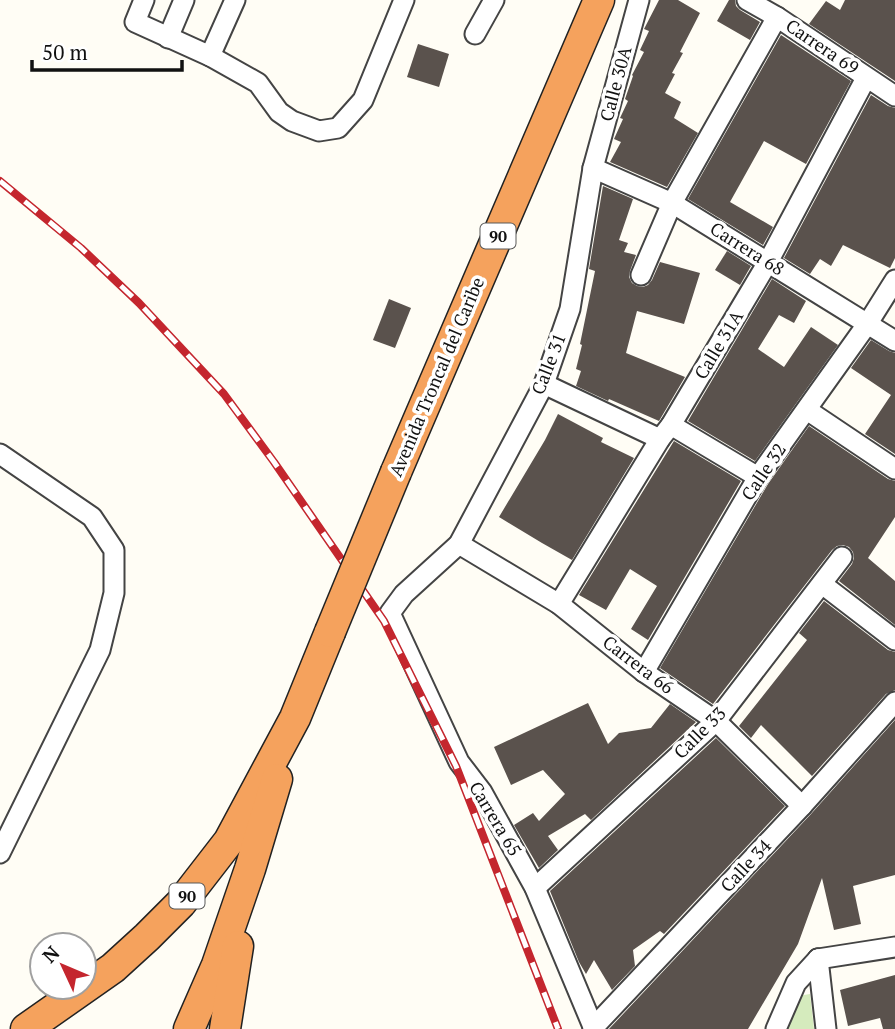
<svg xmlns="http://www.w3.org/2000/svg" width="895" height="1029" font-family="'PT Serif',serif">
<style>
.green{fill:#d5ebbd}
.building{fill:#5a524d}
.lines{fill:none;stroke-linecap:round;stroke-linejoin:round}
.minor-casing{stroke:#444;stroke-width:23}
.highway-casing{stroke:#222;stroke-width:33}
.minor{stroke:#fff;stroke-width:19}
.highway{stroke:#f5a25d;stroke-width:30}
.rail-casing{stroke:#c4262e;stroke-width:8}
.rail{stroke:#fff;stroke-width:5;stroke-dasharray:16;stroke-linecap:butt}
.highway-bridge-casing{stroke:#222;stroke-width:33;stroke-linecap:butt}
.highway-bridge{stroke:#f5a25d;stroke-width:30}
.labels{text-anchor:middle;stroke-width:7;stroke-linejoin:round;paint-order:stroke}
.shield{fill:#fff;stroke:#585858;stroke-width:2}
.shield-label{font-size:16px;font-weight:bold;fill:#111}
.street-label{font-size:18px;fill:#111;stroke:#fff}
</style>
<rect width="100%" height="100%" fill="#fffdf5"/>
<polygon class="green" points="810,994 814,1029 783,1029 798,996"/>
<g class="building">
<polygon points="659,0 678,0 700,13 680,52 683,53 672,73 675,74 665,93 681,102 674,118 698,133 667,187 610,162 621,142 614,139 623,119 620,118 628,101 625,99 633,76 632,75 644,52 640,50 649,31 644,29"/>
<polygon points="729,0 735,0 736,6 740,10 760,22 750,40 717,21"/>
<polygon points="845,0 895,0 895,81 809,24 826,1 840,10"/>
<polygon points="781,35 851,81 806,164 764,141 730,202 773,227 763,245 688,199"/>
<polygon points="418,44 449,54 439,87 407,77"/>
<polygon points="871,95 888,106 895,108 895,258 890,268 843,245 831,266 820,259 810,274 784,258"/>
<polygon points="603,186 633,199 619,240 628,243 624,252 636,255 630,271 629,277 632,283 637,286 643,287 648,285 652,280 660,262 700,273 684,324 637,311 626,353 685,377 659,421 609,399 608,401 576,386 581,371 576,369 582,345 580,344 595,271 589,269"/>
<polygon points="727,251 751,266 740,285 715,270"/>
<polygon points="772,279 806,301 794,323 779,315 758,349 784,367 811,327 838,345 755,461 688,421"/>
<polygon points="389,299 411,308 395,348 373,340"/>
<polygon points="871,340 889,351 895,353 895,454 865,434 891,395 851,368"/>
<polygon points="558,414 603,438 601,442 634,458 572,560 542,543 499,517 545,440"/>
<polygon points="809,426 888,479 895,481 895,517 868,558 895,581 895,625 839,581 852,564 854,558 853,552 849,547 843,545 837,546 832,550 713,704 660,668 768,484"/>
<polygon points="674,441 741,481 648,640 631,629 657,586 630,569 606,610 579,595"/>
<polygon points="824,601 888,650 895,652 895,690 886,694 812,776 761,725 751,738 739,726 807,640 799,633"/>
<polygon points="588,703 608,744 619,733 651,728 670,704 696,722 591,820 585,814 548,836 558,850 539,868 514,825 533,813 539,821 565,794 543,770 511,785 494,747"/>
<polygon points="895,720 895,875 853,886 861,924 834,930 822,878 798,944 748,1029 609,1029 811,814"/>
<polygon points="716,738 785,806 664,934 660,931 633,950 635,966 612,990 594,960 586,974 579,962 550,891"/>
<polygon points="895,975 895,1029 883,1029 880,1018 848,1026 840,990"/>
</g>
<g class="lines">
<g class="minor-casing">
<g id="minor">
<polyline points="144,0 135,22 210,56 258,83 279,112 292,121 319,131 338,128 363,100 404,0"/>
<polyline points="747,0 777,17 895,96"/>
<polyline points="475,34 494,0"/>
<polyline points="168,38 184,0"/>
<polyline points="210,56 235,0"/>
<polyline points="593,168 672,203 895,341"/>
<polyline points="641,275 672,203 777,17"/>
<polyline points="544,384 660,439"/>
<polyline points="807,410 895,469"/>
<polyline points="671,425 758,477"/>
<polyline points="0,454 92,517 114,550 114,593 100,650 0,853"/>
<polyline points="459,544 559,604 644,672 716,721 802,806"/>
<polyline points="822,584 895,640"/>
<polyline points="559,604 660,439 671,425 768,262 866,78"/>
<polyline points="644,672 758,477 868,323 895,280"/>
<polyline points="535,888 716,721 842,557"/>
<polyline points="818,959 895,947"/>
<polyline points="818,959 826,1029"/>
<polyline points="593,1028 802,806 895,702"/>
<polyline points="594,1029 535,888 482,792 459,762 390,613 404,594 459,544 544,384 570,309 593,168 639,0"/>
<polyline points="776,1029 796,983 818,959"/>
</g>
</g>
<g class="highway-casing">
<g id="highway">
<polyline points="396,472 599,0"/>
<polyline points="26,1029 113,968 147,937 181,903 229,841 295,718 330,632"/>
<polyline points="189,1029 217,965 250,869 277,779"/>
<polyline points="225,1029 238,946"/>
</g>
</g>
<use href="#minor" class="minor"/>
<use href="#highway" class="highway"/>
<g class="rail-casing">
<polyline id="rail" points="0,181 81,248 139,303 224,394 274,462 384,621 456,766 558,1029"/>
</g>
<use href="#rail" class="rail"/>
<g class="highway-bridge-casing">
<polyline id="highway-bridge" points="330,632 396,472"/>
</g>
<use href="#highway-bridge" class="highway-bridge"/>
</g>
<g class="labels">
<g class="shield">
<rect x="480.5" y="223.5" width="35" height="25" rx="5"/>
<rect x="169.5" y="883.5" width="35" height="25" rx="5"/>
</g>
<g class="shield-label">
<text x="498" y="242">90</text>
<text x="187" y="902">90</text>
</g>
<g class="street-label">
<text transform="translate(822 47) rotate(34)" y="6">Carrera 69</text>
<text transform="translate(616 84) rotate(-75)" y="6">Calle 30A</text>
<text transform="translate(747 249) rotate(32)" y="6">Carrera 68</text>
<text transform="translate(719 345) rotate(-59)" y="6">Calle 31A</text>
<text transform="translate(549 364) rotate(-69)" y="6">Calle 31</text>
<text transform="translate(437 377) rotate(-67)" y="6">Avenida Troncal del Caribe</text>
<text transform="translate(764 472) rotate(-56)" y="6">Calle 32</text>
<text transform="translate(638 665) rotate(37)" y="6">Carrera 66</text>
<text transform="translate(700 733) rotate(-45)" y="6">Calle 33</text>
<text transform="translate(495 819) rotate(59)" y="6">Carrera 65</text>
<text transform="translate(746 866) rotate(-47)" y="6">Calle 34</text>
</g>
</g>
<g transform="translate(63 966) rotate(314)"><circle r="33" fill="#ffffff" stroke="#a0a0a0" stroke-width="2"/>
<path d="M0-5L12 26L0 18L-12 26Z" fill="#c4262e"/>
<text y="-10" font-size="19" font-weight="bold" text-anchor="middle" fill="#111111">N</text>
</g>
<path d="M32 60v10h150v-10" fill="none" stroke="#111111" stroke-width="3.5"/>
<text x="42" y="60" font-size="21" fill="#111111" stroke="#ffffff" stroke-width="5" paint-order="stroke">50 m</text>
</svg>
